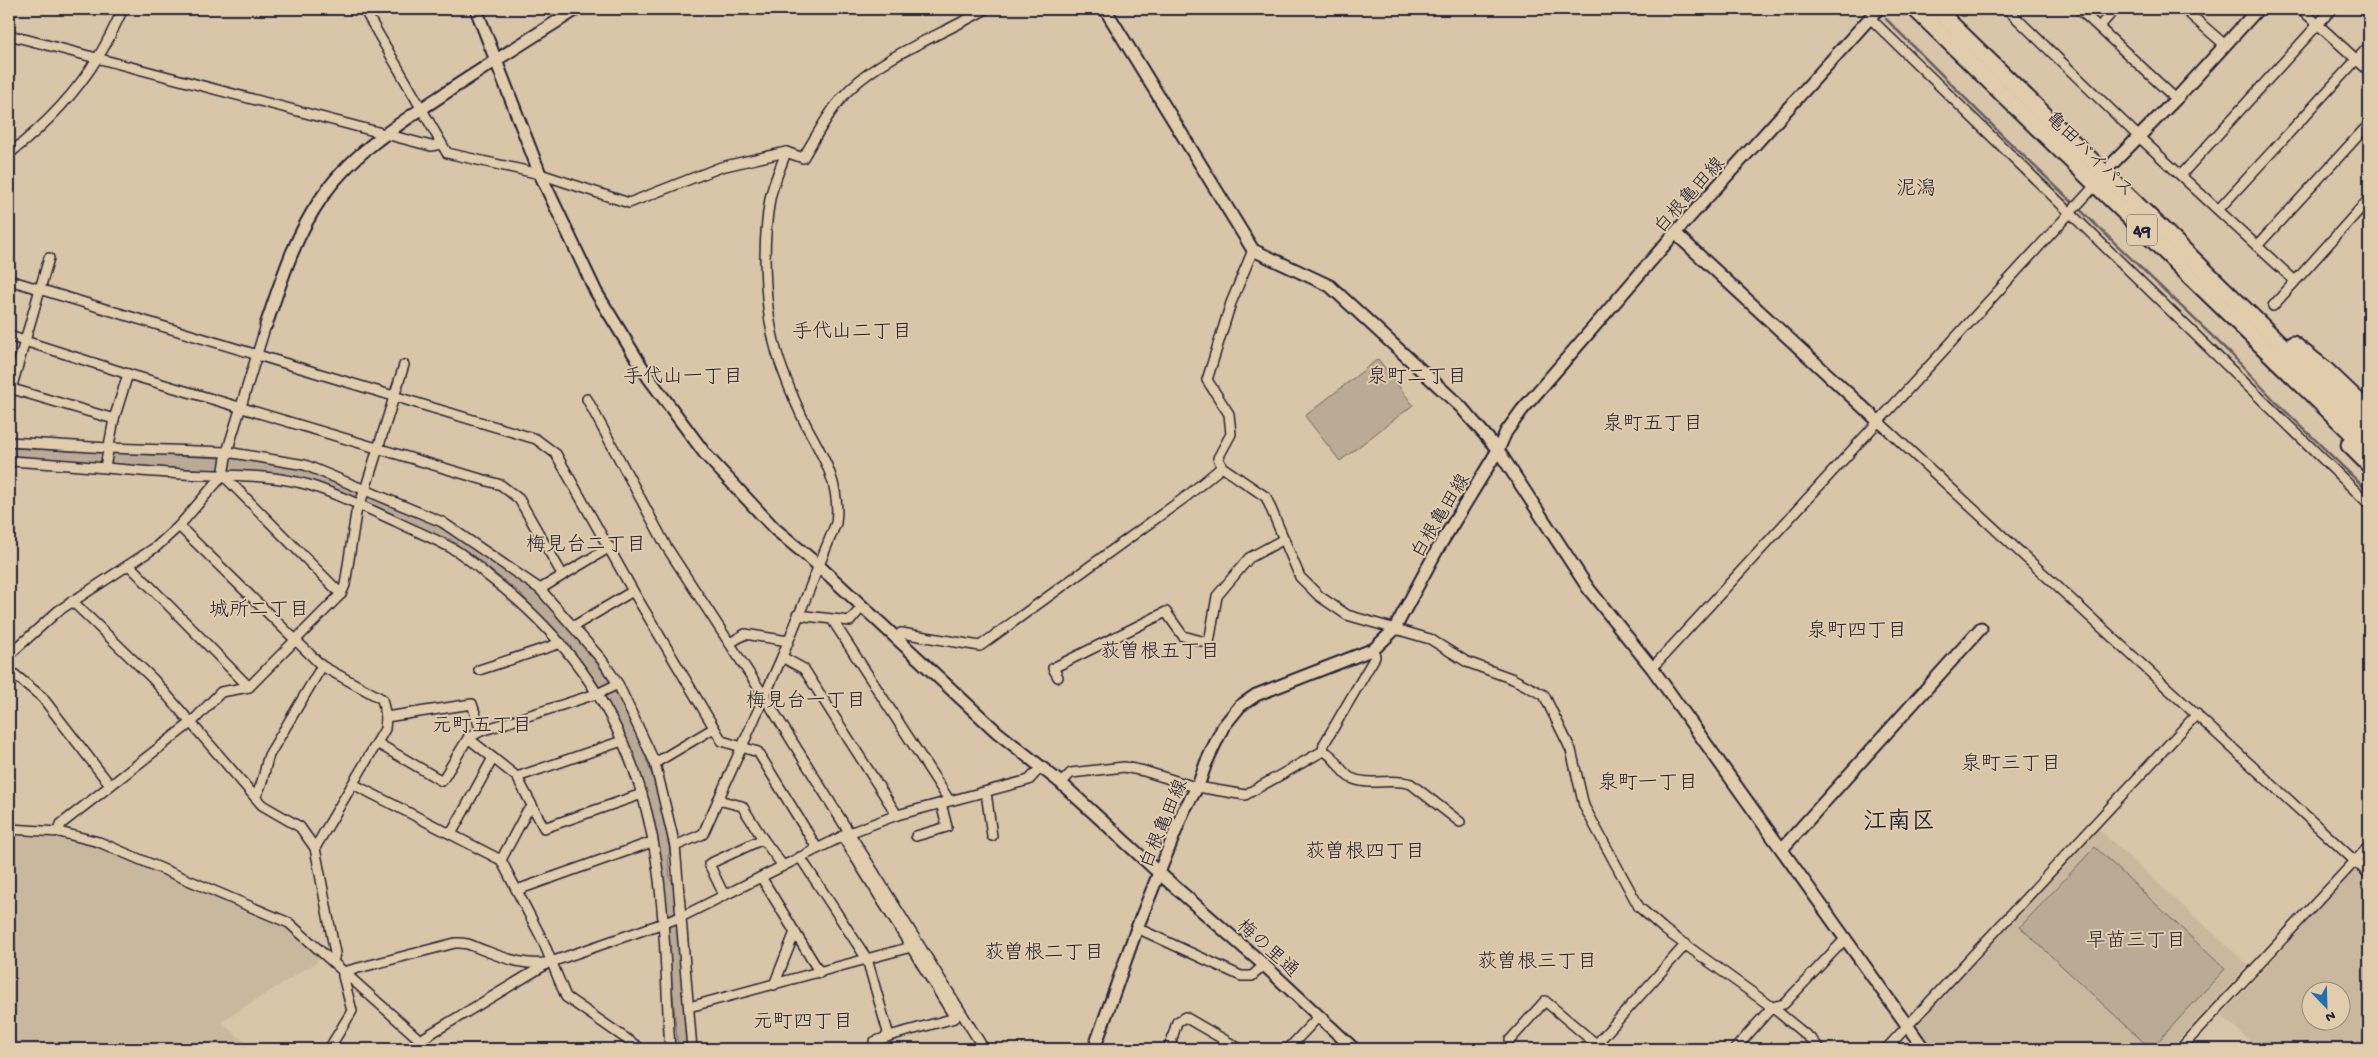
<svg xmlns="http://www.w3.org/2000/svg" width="2378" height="1058" font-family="'Gochi Hand','Klee One',sans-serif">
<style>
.built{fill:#cab89e;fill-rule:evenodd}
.green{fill:#bbaa95;stroke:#6e6668}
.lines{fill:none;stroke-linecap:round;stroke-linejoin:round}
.stream{stroke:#665e63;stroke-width:2.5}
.street-casing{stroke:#22223b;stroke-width:12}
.secondary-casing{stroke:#22223b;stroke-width:15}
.highway-casing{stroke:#22223b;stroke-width:19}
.street{stroke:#e1ccab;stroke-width:9}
.secondary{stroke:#e1ccab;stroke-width:11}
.highway{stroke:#e1ccab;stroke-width:15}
.labels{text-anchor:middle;stroke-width:4;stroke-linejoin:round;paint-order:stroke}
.shield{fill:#e1ccab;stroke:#5b555d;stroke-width:1}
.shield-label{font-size:18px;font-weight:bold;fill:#22223b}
.street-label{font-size:19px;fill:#22223b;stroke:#e1ccab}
.neighbourhood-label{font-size:20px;fill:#22223b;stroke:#e1ccab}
.district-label{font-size:24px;font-weight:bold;fill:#22223b;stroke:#e1ccab}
</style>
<rect width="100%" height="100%" fill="#d9c5a7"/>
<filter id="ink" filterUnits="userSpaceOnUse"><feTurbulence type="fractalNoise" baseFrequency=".02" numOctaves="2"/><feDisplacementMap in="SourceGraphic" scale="10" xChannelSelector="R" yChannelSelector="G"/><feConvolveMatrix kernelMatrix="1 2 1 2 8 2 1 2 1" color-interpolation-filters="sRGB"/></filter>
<g filter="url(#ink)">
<g class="built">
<polygon points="2095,826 2248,965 2170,1049 1926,1049 1913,1025"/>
<polygon points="9,835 82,841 286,927 320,957 317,962 222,1021 226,1027 255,1049 9,1049"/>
<path d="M2369,854v195h-111l-36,-34zM2310,990h30v30h-30z"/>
</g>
<g class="green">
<polygon points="1378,359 1413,405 1340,461 1305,416"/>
<path d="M9,448l252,12c43,7 81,23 121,40 19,8 41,15 59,25 14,8 27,19 41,28 19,13 40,26 57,43 74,70 116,157 131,257l-2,3 2,23 4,3 15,167h-11l-17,-177 -8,-52 -12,-46 -11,-26 -34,-67 -30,-39 -48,-51 -68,-52 -7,1 -126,-56 -78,-12 -230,-14z"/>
<polygon points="2095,847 2225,969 2151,1049 2020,927"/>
</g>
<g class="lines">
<polyline class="stream" points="1886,19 2005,138 2232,355 2275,401 2369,492"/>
<g class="street-casing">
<g id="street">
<path d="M364,9l83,144 93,21 89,29 92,-36 65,-15 17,6c14,-23 28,-51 48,-70 37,-35 91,-53 135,-79"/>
<polyline points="2007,9 2139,137 2295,281"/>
<polyline points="2079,9 2176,99"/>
<polyline points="2184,9 2225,45"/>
<polyline points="2301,9 2369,71"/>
<polyline points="1963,11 1965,9"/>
<polyline points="1870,18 2369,504"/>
<polyline points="2099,27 2115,9"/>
<polyline points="9,35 431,146 441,144"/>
<path d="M9,154c34,-27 66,-59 89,-97 10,-15 17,-32 25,-48"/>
<polyline points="2181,175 2332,9"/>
<polyline points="2219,209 2369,46"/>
<polyline points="2257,246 2369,124"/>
<polyline points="1253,250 1231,303 1207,380 1229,414 1231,434 1218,458 1222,467 1266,497 1300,577 1319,596 1347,615 1430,639 1467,662 1513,679 1544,695 1571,750 1584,806 1639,907 1665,930 1772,1007 1812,1040 1820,1049"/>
<polyline points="9,280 536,439 556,454 633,591 722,741 758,752 817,848"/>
<polyline points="2273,306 2369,199"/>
<polyline points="9,336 128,374 501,485 519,499 562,574"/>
<polyline points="9,388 114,419"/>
<polyline points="9,396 49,258"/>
<polyline points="587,399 666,546 764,696 984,1049"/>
<polyline points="1879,422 2369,874"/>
<polyline points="9,442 108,448 227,452 305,465 442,522 540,589 602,660 618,684 655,763 675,846 692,1049"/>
<path d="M9,461c53,3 107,8 160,12 46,4 95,-1 140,12 29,9 58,23 86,36 20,10 41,18 60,29 12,7 23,17 33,26 82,62 136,140 160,241 18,75 17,156 22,232"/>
<polyline points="105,467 114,419 128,374"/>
<polyline points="223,475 341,594"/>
<polyline points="179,526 322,666 382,699 386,717 385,729 315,848"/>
<polyline points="129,565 249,687"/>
<polyline points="540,589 610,547"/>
<polyline points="72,601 153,679 262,805 300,827 315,848 335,953 333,962"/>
<polyline points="797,615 850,621 862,607"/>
<polyline points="833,621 949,800"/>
<polyline points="574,626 633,591"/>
<polyline points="895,638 901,633 980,646 1187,496 1222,467"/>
<polyline points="730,643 745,634 788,641"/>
<polyline points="9,655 58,611 156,547 179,526 223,475 227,452 266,325"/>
<polyline points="782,657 804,669 897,815"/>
<polyline points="1652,668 2091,190"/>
<polyline points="9,670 42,697 110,785"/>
<polyline points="479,670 561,643"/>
<polyline points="1058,677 1053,668 1166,612 1183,636 1209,643 1217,596 1249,558 1284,539"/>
<polyline points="386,717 472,704 481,731"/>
<polyline points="468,738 517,777 544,828 642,794"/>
<polyline points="377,743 442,781 468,738 481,731 599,693 618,684"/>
<path d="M1323,751c14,5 16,21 28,27 19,9 41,-1 60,6l49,38"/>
<polyline points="655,763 714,728"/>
<polyline points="517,777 622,741"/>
<polyline points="1061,783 1071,773 1124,767 1144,771 1192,786 1245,795 1323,751 1324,744 1375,657 1374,649"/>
<polyline points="353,784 501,860 543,941 566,997 641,1049"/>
<polyline points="986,792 992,836"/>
<path d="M255,797c9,-13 9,-28 14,-42l53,-89"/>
<polyline points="718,800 742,806 763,839 783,866"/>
<polyline points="9,829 59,832 99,842 289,923 420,1040 423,1049"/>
<polyline points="59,832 61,824 192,722 221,692 249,687 341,594 345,585 356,513 365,490 404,365"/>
<polyline points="451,834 493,758"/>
<polyline points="842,836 955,1018 889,1036 874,1042"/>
<polyline points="916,836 947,827 941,803"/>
<path d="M675,846l28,-12 79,-177 54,-134c5,-36 -12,-66 -29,-96 -9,-18 -17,-37 -24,-56 -19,-49 -22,-120 -13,-172 3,-16 11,-32 16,-47"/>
<polyline points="800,857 867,959 889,1036"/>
<polyline points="501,860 526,813 532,808"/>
<polyline points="761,877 820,973"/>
<polyline points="517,890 652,842"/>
<polyline points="724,895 709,864 763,839"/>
<polyline points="1137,928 1241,976 1252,976 1264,965"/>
<path d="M343,972l112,-29c13,-1 19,4 31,8 20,8 44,16 65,11l130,-45 168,-84 48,-18 132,-35 12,-13"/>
<polyline points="774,985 795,932"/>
<polyline points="689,1007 911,947"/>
<polyline points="420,1040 545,965"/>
<polyline points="1510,1040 1545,1001 1596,1044"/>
<polyline points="329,1049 352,1011 343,976 343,972"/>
<polyline points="1169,1049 1177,1022 1185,1017 1240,1049"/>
<polyline points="1288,1049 1319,1016"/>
<polyline points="1592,1049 1686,944"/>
<polyline points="1735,1049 1772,1007 1784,1004 1846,938"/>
<polyline points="1886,1049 2197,714"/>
<polyline points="2180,1049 2369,846"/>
</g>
</g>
<g class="secondary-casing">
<g id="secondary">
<polyline points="476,9 540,174 596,292 648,377 706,455 775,529 818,565 997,732 1061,783 1159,873 1264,965 1354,1049"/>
<polyline points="1105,9 1253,250 1330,286 1461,407 1498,450 1588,588 1652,668 1924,1049"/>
<polyline points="2112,164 2176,99 2258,9"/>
<polyline points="1675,233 1879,422"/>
<path d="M266,325c15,-43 28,-87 54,-125 32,-49 88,-82 136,-114 40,-26 81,-52 121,-77"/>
<polyline points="1782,849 1981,628"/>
<polyline points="1094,1049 1137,928 1184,810 1198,786 1206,763 1223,727 1240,706 1256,695 1374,649 1394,630 1437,550 1498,450 1506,432 1522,410 1675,233 1878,9"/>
</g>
</g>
<g class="highway-casing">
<g id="highway">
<polyline points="1915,9 2369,450"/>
<polyline points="1936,9 2369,430"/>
<polyline points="2293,344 2325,369 2369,411"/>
<polyline points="2349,445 2369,465"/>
</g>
</g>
<use href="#street" class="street"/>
<use href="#secondary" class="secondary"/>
<use href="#highway" class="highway"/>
</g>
</g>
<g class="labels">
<rect class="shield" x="2127" y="214.5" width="30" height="31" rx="4"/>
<g class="shield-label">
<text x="2142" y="236">49</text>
</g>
<g class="street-label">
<text transform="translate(2091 153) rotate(44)" y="7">亀田バイパス</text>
<text transform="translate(1688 194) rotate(-48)" y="7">白根亀田線</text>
<text transform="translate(1439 515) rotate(-59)" y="7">白根亀田線</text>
<text transform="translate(1162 823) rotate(-67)" y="7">白根亀田線</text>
<text transform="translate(1269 947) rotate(42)" y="7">梅の里通</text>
</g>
<g class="neighbourhood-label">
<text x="1916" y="194">泥潟</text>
<text x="852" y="337">手代山二丁目</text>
<text x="683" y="382">手代山一丁目</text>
<text x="1417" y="382">泉町二丁目</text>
<text x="1653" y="429">泉町五丁目</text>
<text x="586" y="550">梅見台二丁目</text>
<text x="259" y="615">城所二丁目</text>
<text x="1857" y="636">泉町四丁目</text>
<text x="1160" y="657">荻曽根五丁目</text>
<text x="806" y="706">梅見台一丁目</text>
<text x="482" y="731">元町五丁目</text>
<text x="2011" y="769">泉町三丁目</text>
<text x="1648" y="788">泉町一丁目</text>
<text x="1365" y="857">荻曽根四丁目</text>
<text x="2136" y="946">早苗三丁目</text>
<text x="1044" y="958">荻曽根二丁目</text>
<text x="1537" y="967">荻曽根三丁目</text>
<text x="803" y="1027">元町四丁目</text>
</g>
<g class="district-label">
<text x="1899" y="828">江南区</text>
</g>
</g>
<rect width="2378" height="1058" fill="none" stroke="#e1ccab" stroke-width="30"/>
<rect x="15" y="15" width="2348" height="1028" fill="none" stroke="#22223b" stroke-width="2" filter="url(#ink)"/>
<g transform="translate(2326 1006) rotate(157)"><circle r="24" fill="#e1ccab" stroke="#95887e"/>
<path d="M0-4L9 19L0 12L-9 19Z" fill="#1f6fb2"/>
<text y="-8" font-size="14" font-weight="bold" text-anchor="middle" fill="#22223b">N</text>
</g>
</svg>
